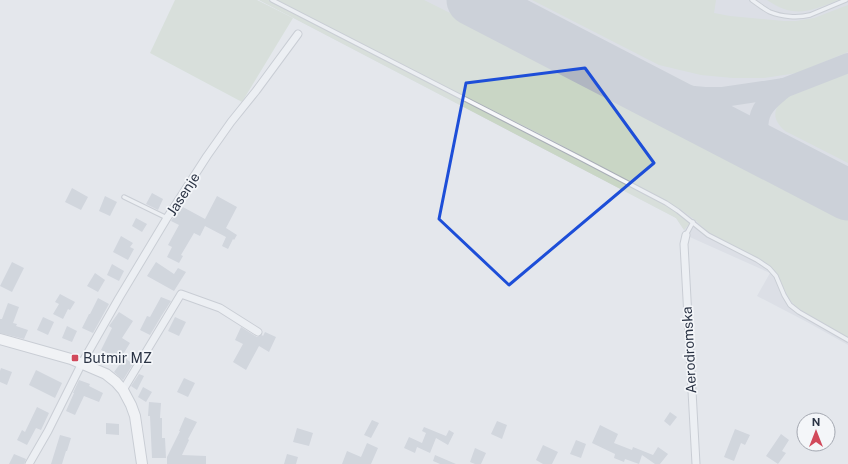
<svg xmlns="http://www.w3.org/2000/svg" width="848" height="464" font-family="'Public Sans',sans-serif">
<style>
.built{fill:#d2d6de}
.green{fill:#c9d6c5}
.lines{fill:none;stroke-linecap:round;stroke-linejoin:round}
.taxiway{stroke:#b0b6c1;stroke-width:20}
.runway{stroke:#b0b6c1;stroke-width:51}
.building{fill:#bbc0ca}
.lane-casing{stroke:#a9aeb7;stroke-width:5.5}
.street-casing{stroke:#a9aeb7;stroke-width:9}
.secondary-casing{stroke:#a9aeb7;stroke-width:12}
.lane{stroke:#f7f8fa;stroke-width:3.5}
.street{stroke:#f7f8fa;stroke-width:7}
.secondary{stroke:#fff;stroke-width:10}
.marked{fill:none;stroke:#1d4ed8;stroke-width:3;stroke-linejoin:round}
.poi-dot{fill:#d1495b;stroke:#f4f6f9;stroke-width:1.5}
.labels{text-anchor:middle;stroke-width:3.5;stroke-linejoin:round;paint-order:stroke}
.street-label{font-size:14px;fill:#2b3445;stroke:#f4f6f9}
.poi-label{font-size:14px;fill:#2b3445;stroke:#f4f6f9;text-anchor:start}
</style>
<rect width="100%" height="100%" fill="#e4e7ec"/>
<polygon class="built" points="259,0 848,0 848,345 807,322 757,296 770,273 683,234 684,230 676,218"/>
<g class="green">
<polygon points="175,0 257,0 293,18 242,102 150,53"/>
<polygon points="259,0 268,0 301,16 532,135 674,210 690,223 684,230 676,218"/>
<polygon points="277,0 424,0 502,39 674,130 848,218 848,338 796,307 789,299 776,272 770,266 763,261 722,241 710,234 695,220 680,209 546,137 448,88"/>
<polygon points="532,0 716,0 714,13 730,16 784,21 796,21 814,18 848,5 848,52 797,73 764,78 733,78 701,75 659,65"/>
<path d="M767,0h72c-28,11 -45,19 -72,0z"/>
<path d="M848,73v90l-63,-32c-13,-12 -13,-21 0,-33z"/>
</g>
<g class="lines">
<g class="taxiway">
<polyline points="636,85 694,96 705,97 723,97 784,88 848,63"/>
<path d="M774,157c-4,-4 -8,-8 -11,-12 -7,-12 -6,-29 2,-39 5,-7 12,-12 19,-18"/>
</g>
<polyline class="runway" points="472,0 848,195"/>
</g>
<g class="building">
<polygon points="72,188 88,197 81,210 65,202"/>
<polygon points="152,193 163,199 158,210 146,204"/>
<polygon points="105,196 117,202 110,216 99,211"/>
<polygon points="217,196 237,207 226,228 237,235 234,240 233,239 228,249 222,246 226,237 205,226 200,236 194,233 181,255 183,256 179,263 167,257 172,247 168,245 179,225 171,221 181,206 205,219"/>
<polygon points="136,218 147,224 142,232 132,226"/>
<polygon points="121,236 133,243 130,247 134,249 128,260 113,252"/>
<polygon points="12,262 24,268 12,292 0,286"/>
<polygon points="156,262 174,274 178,268 186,272 174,291 147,276"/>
<polygon points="112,264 124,271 119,281 107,275"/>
<polygon points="95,273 105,280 98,292 87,286"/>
<polygon points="60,294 75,302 70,310 68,309 63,319 53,314 59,304 55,302"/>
<polygon points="161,297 171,301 162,315 150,335 140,330 147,316 150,317"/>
<polygon points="98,298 109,304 93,333 82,328 89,314 90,314"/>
<polygon points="8,303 19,307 13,323 17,324 16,326 28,330 24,339 0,333 0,319 2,319"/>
<polygon points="119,312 133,321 122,338 130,343 122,356 133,364 123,380 114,372 120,364 114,361 116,357 101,350 112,328 109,326"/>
<polygon points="43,317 54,322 48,335 37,330"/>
<polygon points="175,317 186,322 179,336 168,331"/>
<polygon points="67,326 77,331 72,342 62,338"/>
<polygon points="241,327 257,337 262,335 263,336 265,332 276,337 269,352 259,346 246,370 233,362 243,344 235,340"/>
<polygon points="1,368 12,372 7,385 0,382 0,371"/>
<polygon points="36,370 62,383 55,398 29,385"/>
<polygon points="139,374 144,376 137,390 131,386"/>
<polygon points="184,378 195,383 188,397 177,392"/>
<polygon points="79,380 90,384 89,386 103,393 99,402 84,396 75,415 66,411 74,393 73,393"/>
<polygon points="143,387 152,392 146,402 138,397"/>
<polygon points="149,402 161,403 160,418 162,418 162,438 165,438 166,458 152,458 150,416 148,416"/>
<polygon points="37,407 49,413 41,430 36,428 27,445 17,440 22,430 25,432"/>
<polygon points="670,412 677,417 670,426 664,421"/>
<polygon points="185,417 197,422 188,439 189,440 182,455 206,456 206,464 167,464 167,457 180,431 179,431"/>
<polygon points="372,420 379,423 371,438 364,435"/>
<polygon points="497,421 507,425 502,439 491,434"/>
<polygon points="106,423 119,424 119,435 106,434"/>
<polygon points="600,425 618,434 614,443 632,450 633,447 653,455 658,447 668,454 660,464 655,464 642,455 639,464 625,459 624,462 614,458 615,454 592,443"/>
<polygon points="424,427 446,436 449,430 454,433 448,445 436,438 430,453 417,447 415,453 404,448 409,437 422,443 426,433 422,431"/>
<polygon points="297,428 313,433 309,446 293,442"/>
<polygon points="735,429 750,435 745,445 741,443 734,461 724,457"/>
<polygon points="781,434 789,440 782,451 786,453 778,464 766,456"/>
<polygon points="60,435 71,438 67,451 66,451 62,464 51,464"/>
<polygon points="576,440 586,444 581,458 570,454"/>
<polygon points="367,443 378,448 371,464 342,464 347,451 361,457"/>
<polygon points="543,445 558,452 552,464 543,464 536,460"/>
<polygon points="475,448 486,453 481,464 475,464 470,462"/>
<polygon points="14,454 26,459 24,464 9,464"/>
<polygon points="287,454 298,457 296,464 284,464"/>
<polygon points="435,455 456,464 440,464 433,461"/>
</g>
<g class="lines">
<g class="lane-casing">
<g id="lane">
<polyline points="272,0 580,158 666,203 678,211 708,235 757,260 769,268 776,276 784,295 790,305 799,312 848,340"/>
<path d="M752,0c6,4 12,9 18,12 12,5 28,6 40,3l36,-15"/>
<polyline points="124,197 167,218"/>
<polyline points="686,235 693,222"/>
</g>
</g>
<g class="street-casing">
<g id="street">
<polyline points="686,235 684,244 696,464"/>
<polyline points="123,390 181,294 220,308 258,332"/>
<polyline points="29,464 48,431 82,363 119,298 167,218 207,156 231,122 256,91 298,34"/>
</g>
</g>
<g class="secondary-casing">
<polyline id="secondary" points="0,339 71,359 106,374 116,382 123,390 131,405 135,416 142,464"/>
</g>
<use href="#lane" class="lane"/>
<use href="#street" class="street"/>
<use href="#secondary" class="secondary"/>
</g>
<path d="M0 0H848V464H0ZM585,68l69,95 -145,122 -70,-66 27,-136z" fill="#e4e7ec" fill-opacity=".55" fill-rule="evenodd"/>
<path class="marked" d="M585,68l69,95 -145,122 -70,-66 27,-136z"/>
<rect class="poi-dot" x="71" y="354" width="8" height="8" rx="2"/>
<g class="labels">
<g class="street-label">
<text transform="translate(183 194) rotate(-57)" y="5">Jasenje</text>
<text transform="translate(689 350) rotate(-93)" y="5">Aerodromska</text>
</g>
<g class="poi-label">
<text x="83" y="363">Butmir MZ</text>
</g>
</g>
<g transform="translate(816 432)"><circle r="19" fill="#f4f6f9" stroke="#a4a8b1"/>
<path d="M0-3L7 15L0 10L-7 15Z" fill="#d1495b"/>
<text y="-6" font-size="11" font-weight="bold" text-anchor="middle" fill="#2b3445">N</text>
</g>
</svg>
